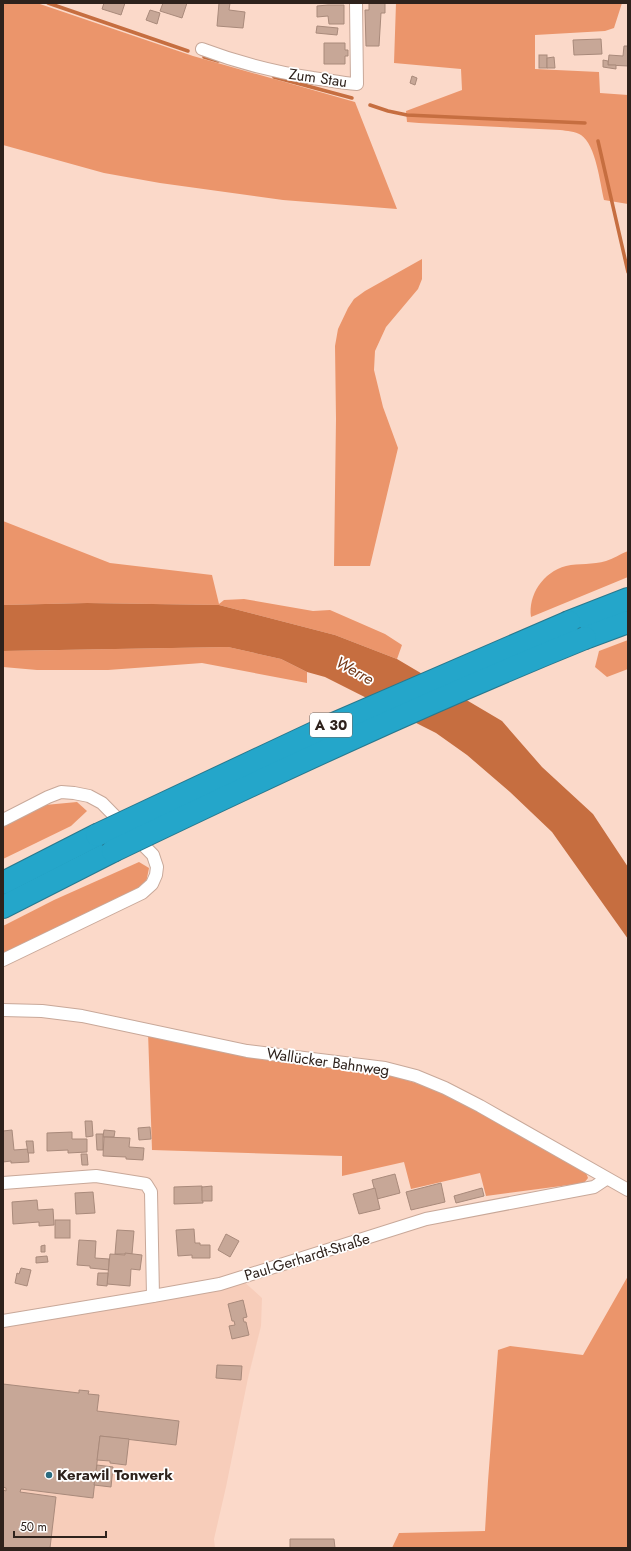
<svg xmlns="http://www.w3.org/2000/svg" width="631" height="1551" font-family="Jost,sans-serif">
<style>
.built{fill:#f7cdba}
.green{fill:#eb956b}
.water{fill:#c66e40}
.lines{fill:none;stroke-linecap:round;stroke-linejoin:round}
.stream{stroke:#c66e40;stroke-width:3.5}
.building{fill:#c7a797;stroke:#a98a7b}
.minor-casing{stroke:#c8a899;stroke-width:14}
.motorway-casing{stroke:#28788d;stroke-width:24}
.minor{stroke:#fff;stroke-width:12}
.motorway{stroke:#24a6ca;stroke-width:22}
.motorway-bridge-casing{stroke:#28788d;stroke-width:24;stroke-linecap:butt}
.motorway-bridge{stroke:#24a6ca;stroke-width:22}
.poi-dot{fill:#2a6b7f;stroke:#fff;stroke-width:1.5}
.labels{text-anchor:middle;stroke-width:3.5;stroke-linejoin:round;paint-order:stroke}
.shield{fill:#fff;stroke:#6d6460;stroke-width:1}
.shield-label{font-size:14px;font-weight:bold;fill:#2e221c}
.street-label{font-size:15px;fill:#2e221c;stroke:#fff}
.poi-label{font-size:15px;font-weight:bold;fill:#2e221c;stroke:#fff;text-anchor:start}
.water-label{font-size:16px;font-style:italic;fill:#733818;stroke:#fff}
</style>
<rect width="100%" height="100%" fill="#fbd9c9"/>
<polygon class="built" points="242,1280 262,1298 261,1326 248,1378 226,1487 214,1539 215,1548 3,1548 3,1322"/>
<g class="green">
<polygon points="3,3 37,3 193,56 355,102 397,209 283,200 160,183 104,173 3,145"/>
<path d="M396,3h226l-8,25 -9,3 -70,4v34l64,3 1,21 28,2v109l-24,-4c-4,-17 -8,-55 -23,-65 -6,-4 -14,-4 -21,-5l-141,-7 -12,-1 -1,-11 56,-21 -1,-21 -67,-6z"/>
<polygon points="422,259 422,279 418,289 386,327 375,351 374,370 383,407 398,448 370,566 334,566 336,419 335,346 338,329 348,308 354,299 365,291"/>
<polygon points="3,521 110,563 212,575 219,604 224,600 244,599 313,611 330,610 385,634 402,645 397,659 335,635 219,605 87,603 3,605"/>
<path d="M628,551v26l-97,40c-3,-22 12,-45 35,-51 13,-3 27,-1 40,-5 7,-2 14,-7 22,-10z"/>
<polygon points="628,640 628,669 607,677 595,667 599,651"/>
<polygon points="228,647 281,659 307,672 307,683 202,663 108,670 37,670 3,667 3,651"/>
<polygon points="77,802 87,811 71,826 3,859 3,825 45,805"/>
<polygon points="139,862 149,868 146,883 139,891 3,955 3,926 54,900"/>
<polygon points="148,1032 385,1073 437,1090 491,1116 585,1170 588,1178 584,1183 486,1196 480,1173 411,1189 404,1162 342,1176 342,1156 152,1150"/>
<polygon points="628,1276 628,1548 392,1548 399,1533 485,1531 488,1481 498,1350 510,1346 583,1355"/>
</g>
<polygon class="water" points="87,603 219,605 335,635 397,659 502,721 542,767 593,814 628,867 628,939 552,832 510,792 467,755 436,733 325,677 307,672 281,659 228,647 3,651 3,605"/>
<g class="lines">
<g class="stream">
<polyline points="48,3 188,51"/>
<polyline points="204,57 218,61"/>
<polyline points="274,77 352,98"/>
<polyline points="370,105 388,111 407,115 585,123"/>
<polyline points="598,141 628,272"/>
</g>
</g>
<g class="building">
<polygon points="104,3 125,3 121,15 102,9"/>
<polygon points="163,3 187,3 182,18 160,11"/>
<polygon points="219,3 230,3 229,10 245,12 243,28 217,26"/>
<polygon points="369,3 385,3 385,13 381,13 379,46 366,46 365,10 369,10"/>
<polygon points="328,5 344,5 344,24 329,24 328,16 317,17 317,6"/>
<polygon points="150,10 160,13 157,24 146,20"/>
<polygon points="317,26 338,28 337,35 316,33"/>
<polygon points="601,39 602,54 574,55 573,40"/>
<polygon points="324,43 345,43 345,50 348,50 348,56 345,56 345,64 324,64"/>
<polygon points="624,46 628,46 628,66 608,65 609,55 623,56"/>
<rect x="539" y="55" width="8" height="13"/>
<polygon points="554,57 555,68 547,68 547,58"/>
<polygon points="603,60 608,61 608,65 616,65 616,69 603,67"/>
<polygon points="412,76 417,78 415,85 410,83"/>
<polygon points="85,1121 92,1121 93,1136 86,1137"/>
<polygon points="150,1127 151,1139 139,1140 138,1128"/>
<polygon points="12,1130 14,1150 28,1149 29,1162 11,1163 11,1161 3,1162 3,1131"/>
<polygon points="104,1130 115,1131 114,1137 103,1137"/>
<polygon points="72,1132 72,1139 87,1139 87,1152 68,1153 68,1150 47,1151 47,1133"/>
<polygon points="96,1134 103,1134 103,1150 97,1150"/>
<polygon points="104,1137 130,1138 129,1147 144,1148 143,1160 126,1159 126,1157 103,1156"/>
<polygon points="26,1141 33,1141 34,1153 28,1153"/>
<polygon points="81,1154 87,1154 88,1165 82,1165"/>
<polygon points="395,1174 400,1193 377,1199 372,1180"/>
<polygon points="441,1183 445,1202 411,1210 406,1192"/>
<polygon points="202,1186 203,1203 174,1204 174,1187"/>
<polygon points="212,1186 212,1201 202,1201 202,1187"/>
<polygon points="375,1188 380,1209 359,1214 353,1194"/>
<polygon points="482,1188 484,1196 456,1203 454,1196"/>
<polygon points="93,1192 95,1213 76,1214 75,1193"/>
<polygon points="37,1200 38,1210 53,1209 54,1225 39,1226 39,1222 13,1224 12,1202"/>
<rect x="55" y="1220" width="15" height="18"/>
<polygon points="194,1229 195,1243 200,1243 200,1245 210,1245 210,1258 192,1258 192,1255 178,1256 176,1230"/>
<polygon points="117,1230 134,1231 132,1254 115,1254"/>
<polygon points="226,1234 239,1241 230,1257 218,1250"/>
<polygon points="79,1240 96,1241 95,1258 109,1259 109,1270 90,1268 90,1266 77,1265"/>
<polygon points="45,1245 45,1252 41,1252 41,1246"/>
<polygon points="125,1253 142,1255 140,1270 131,1269 130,1286 107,1284 110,1254 125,1255"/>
<polygon points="47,1256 48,1262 36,1263 36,1257"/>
<polygon points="21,1268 31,1270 27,1286 15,1283 17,1273 19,1274"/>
<polygon points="98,1273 108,1273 107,1286 97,1285"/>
<polygon points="243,1300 247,1317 243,1318 244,1322 246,1322 249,1335 232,1339 229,1326 235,1325 234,1321 232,1321 228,1304"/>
<polygon points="217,1365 242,1366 241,1380 216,1378"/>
<polygon points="3,1384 79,1393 79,1390 89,1391 88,1394 99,1395 97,1411 179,1421 176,1445 100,1436 93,1498 21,1489 20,1492 56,1497 50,1548 3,1548 3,1490 6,1491 6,1488 3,1487"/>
<polygon points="100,1436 129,1439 126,1465 110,1463 110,1461 97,1460"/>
<polygon points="97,1465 113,1467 111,1487 94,1485"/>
<polygon points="290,1539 334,1539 335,1548 290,1548"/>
</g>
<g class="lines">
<g class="minor-casing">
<g id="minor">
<path d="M202,49c37,14 73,23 111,29 15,2 29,5 44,6l-1,-81"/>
<polyline points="3,820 48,797 61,792 74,793 89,796 102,803 153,855 157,867 156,875 152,884 142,893 3,960"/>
<polyline points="3,1010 42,1011 82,1016 247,1051 385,1068 416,1076 445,1088 480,1106 628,1190"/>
<polyline points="3,1183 96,1176 146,1184 151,1192 153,1296"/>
<polyline points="3,1321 153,1296 220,1284 426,1219 594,1187 606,1179"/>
</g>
</g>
<g class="motorway-casing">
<g id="motorway">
<polyline points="569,622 628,599"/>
<polyline points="585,638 628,622"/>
<polyline points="3,883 97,835"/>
<polyline points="3,907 113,851"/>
</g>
</g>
<use href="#minor" class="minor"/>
<use href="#motorway" class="motorway"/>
<g class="motorway-bridge-casing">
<g id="motorway-bridge">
<polyline points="97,835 331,725 569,622"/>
<path d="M113,851c156,-75 312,-148 472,-213"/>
</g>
</g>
<use href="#motorway-bridge" class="motorway-bridge"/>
</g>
<circle class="poi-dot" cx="49" cy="1475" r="4"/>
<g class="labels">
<rect class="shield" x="310" y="713" width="42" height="24" rx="3"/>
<g class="shield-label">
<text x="331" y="730">A 30</text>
</g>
<g class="street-label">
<text transform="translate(318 78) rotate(8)" y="5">Zum Stau</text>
<text transform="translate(328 1062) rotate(8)" y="5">Wallücker Bahnweg</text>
<text transform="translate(307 1257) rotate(-17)" y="5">Paul-Gerhardt-Straße</text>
</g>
<g class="poi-label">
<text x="57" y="1480">Kerawil Tonwerk</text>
</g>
<g class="water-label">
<text transform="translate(355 670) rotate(29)" y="6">Werre</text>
</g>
</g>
<rect width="631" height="1551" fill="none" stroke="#2e221c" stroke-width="8"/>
<path d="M14 1531v6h92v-6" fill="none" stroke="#2e221c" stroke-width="2"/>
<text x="20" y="1531" font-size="12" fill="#2e221c" stroke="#ffffff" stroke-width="3" paint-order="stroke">50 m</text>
</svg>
